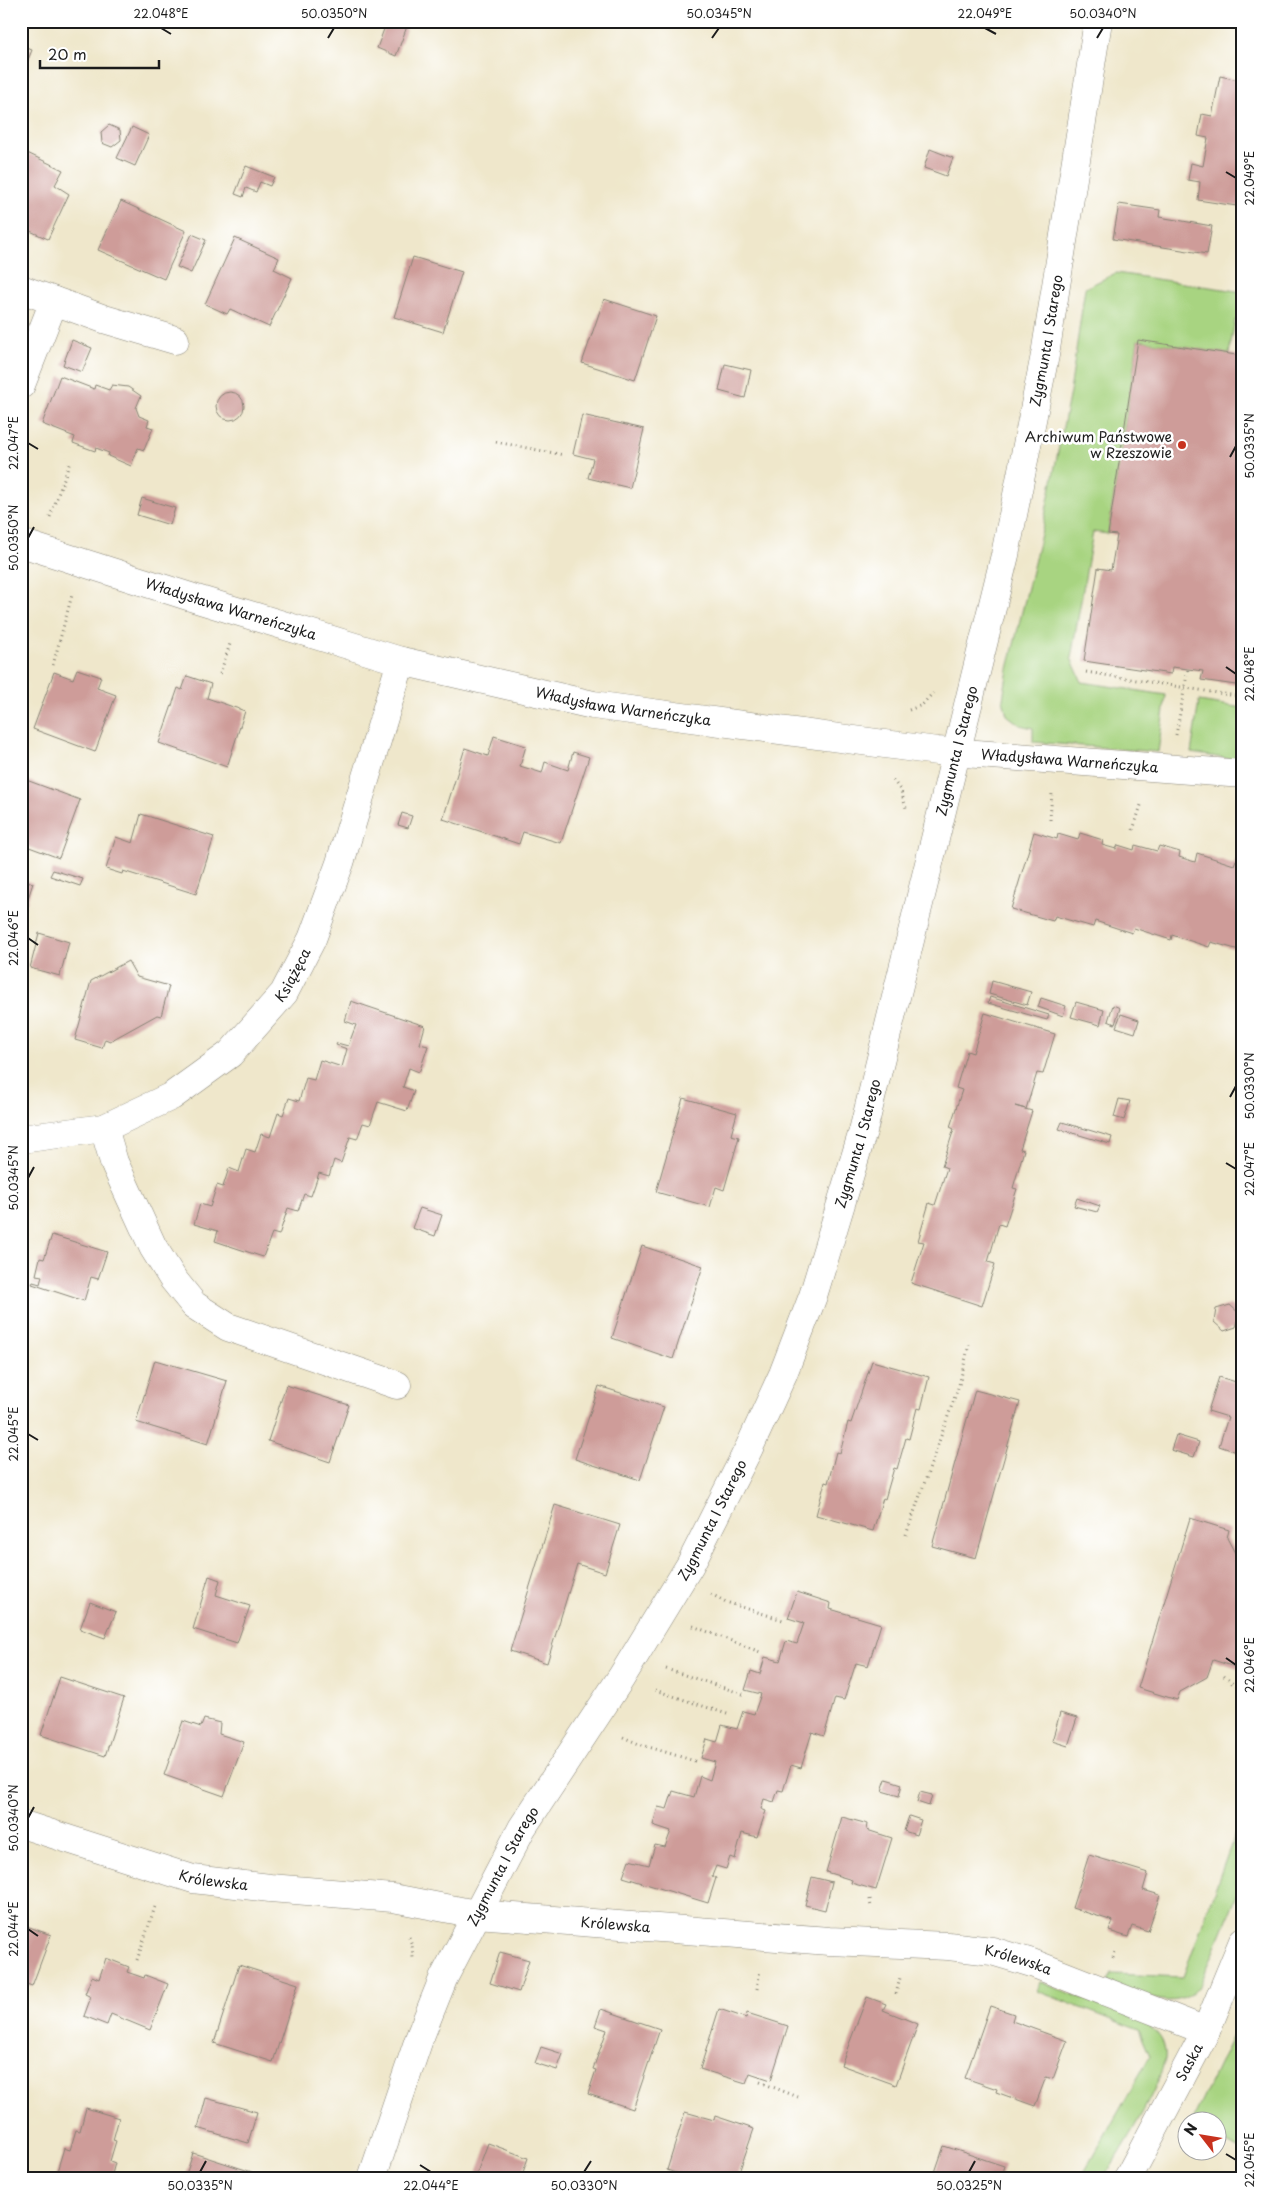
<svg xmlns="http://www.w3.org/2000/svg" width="1264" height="2199" font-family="'Playpen Sans',sans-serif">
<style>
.green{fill:#a8d481;stroke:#62784e}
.building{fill:#ce9c99}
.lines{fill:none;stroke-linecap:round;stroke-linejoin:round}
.minor-casing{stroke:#868274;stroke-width:29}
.path{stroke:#868274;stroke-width:3;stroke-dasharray:1 4;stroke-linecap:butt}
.minor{stroke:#fff;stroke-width:28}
.ticks{fill:none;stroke:#1c1c1c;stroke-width:2}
.poi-dot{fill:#c8321e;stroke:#fff;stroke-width:2}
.labels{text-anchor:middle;stroke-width:5;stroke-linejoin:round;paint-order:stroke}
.street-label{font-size:14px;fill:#1c1c1c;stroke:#fff}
.poi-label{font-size:14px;fill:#1c1c1c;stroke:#fff;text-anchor:end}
.neatline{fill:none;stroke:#1c1c1c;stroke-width:2}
.ticks-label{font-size:12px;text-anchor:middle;fill:#1c1c1c}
</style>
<rect width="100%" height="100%" fill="#fff"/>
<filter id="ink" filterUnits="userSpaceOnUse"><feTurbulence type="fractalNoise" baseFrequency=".02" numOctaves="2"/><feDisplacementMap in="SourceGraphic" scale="10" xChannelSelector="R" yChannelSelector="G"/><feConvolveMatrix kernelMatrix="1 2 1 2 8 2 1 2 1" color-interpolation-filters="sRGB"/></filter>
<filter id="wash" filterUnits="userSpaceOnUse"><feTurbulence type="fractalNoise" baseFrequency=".0096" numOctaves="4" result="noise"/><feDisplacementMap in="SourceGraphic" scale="20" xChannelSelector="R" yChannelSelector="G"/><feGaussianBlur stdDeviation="1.12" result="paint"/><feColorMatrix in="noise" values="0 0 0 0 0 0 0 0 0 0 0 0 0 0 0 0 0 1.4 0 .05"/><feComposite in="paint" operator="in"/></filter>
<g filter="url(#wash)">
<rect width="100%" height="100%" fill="#efe7cb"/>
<g class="green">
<polygon points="1116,273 1243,292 1243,321 1235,320 1229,354 1138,340 1108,534 1093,532 1071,658 1082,682 1166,695 1158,752 1033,742 1033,728 1020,725 1007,715 1003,699 1008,669 1043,526 1070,392 1085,288"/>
<polygon points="1199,701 1243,708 1243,761 1191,753"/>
<path d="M1243,1812v68l-42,103c-21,35 -65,9 -93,-1l4,-8 71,3z"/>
<path d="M1040,1982l102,39c13,8 25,20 23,37 -5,31 -44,91 -61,120h-23l69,-122 -11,-26 -102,-39z"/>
<polygon points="1243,2015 1243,2152 1217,2139 1216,2122 1192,2121"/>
</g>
<g id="blocks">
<g class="building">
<polygon points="387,21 409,21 396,56 377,48"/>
<polygon points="21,46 32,50 21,77"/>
<polygon points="1220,76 1243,81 1243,207 1198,200 1200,182 1188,180 1191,163 1203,166 1208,138 1198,136 1202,114 1212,116"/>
<polygon points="109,125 120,130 121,140 112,147 102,143 101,132"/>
<polygon points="132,127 149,135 135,166 117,158"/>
<polygon points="930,149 953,158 946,176 924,168"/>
<polygon points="21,150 63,170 55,185 69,194 48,239 21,227"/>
<polygon points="246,166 274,177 270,186 260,182 256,192 246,188 243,197 235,194"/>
<polygon points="121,201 186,231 164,279 98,250"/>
<polygon points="1119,204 1160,210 1159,217 1212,226 1207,254 1113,239"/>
<polygon points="192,234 206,240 191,273 177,267"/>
<polygon points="235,238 279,258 274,269 292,278 269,327 230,309 227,314 205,304"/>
<polygon points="413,257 462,272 443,332 394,317"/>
<polygon points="604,299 656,316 635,380 582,363"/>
<polygon points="72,340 92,348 82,372 63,365"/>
<polygon points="1138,340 1243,356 1243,686 1201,680 1203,671 1188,669 1172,667 1171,674 1084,661 1098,568 1111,570 1117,535 1108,534"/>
<polygon points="725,364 751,370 745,398 719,391"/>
<polygon points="60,376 94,389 95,385 109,390 112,385 128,387 141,396 136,408 139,416 149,420 147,426 153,428 144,450 138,448 131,466 108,456 109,453 96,448 95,451 73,443 75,437 42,424"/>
<circle cx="230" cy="406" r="14"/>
<polygon points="582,415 644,429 630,488 588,478 593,459 573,454"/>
<polygon points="142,498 175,508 170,525 137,515"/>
<polygon points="77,669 101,677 97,688 116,695 95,752 33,729 54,672 73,679"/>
<polygon points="187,676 211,684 207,698 245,711 227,767 159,743 178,688 182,690"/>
<polygon points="494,736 526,746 520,766 542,773 545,762 568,770 573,752 589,757 561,843 523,832 519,844 443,819 465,748 488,756"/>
<polygon points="21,778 80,800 59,858 21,844"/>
<polygon points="402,813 412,816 408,828 398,825"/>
<polygon points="141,814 214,837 196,894 123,871 122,874 106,869 116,837 133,843"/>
<polygon points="1034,832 1057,839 1058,834 1078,840 1080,833 1103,840 1102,845 1116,849 1118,845 1134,850 1135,845 1157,851 1159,846 1180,852 1179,857 1195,862 1197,853 1234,865 1236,860 1243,862 1243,951 1211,942 1209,947 1172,935 1171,940 1134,928 1132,933 1095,921 1093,927 1055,916 1053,921 1011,909"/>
<polygon points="53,870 83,879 80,886 50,876"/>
<polygon points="21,879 33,883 22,917 21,917"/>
<polygon points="39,933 69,942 60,976 30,968"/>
<polygon points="128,961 137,977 169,986 161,1016 157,1015 110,1041 105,1039 102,1048 75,1040 91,981"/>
<polygon points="992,981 1031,992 1027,1005 989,994"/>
<polygon points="990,997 1049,1015 1047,1020 988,1003"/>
<polygon points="1041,998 1066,1006 1063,1016 1038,1007"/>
<polygon points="351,1001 425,1026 420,1044 428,1046 420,1070 419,1072 409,1068 403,1087 414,1091 407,1111 378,1102 370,1125 363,1123 357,1139 350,1137 341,1163 334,1160 329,1176 319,1173 311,1196 304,1194 298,1211 288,1208 279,1235 272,1233 263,1257 215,1241 218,1231 194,1224 200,1204 210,1207 217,1185 223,1187 229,1168 239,1172 246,1149 255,1152 261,1134 270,1137 278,1113 283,1115 289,1098 299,1101 306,1078 314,1080 320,1060 342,1067 347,1049 336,1045 337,1043 348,1046 356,1025 345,1021"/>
<polygon points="1076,1002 1104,1010 1100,1025 1071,1017"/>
<polygon points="1113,1005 1120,1008 1115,1024 1108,1021"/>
<polygon points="985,1013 1055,1034 1043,1074 1037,1073 1026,1109 1015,1106 1032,1111 1020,1149 1024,1150 1013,1188 1017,1189 1005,1226 999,1224 988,1262 995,1264 982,1306 911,1283 924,1242 918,1241 929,1203 935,1205 947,1168 942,1166 954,1129 950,1127 962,1090 956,1088 967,1051 973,1053"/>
<polygon points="1121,1014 1139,1020 1135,1033 1116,1027"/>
<polygon points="683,1098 737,1113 731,1135 739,1137 724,1190 716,1187 710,1207 656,1192"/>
<polygon points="1119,1099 1130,1101 1124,1120 1114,1117"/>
<polygon points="1062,1122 1112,1137 1110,1144 1059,1129"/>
<polygon points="1077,1198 1100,1206 1097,1212 1074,1206"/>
<polygon points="420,1208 442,1215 435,1236 412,1228"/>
<polygon points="52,1235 107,1252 98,1279 91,1277 84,1301 32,1284 33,1282 40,1284 42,1276 36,1275 40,1258 44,1259"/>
<polygon points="642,1246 703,1266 673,1359 612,1338"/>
<polygon points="1230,1305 1240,1314 1236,1327 1224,1331 1214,1322 1216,1309"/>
<polygon points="155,1360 227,1381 208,1444 136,1422"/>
<polygon points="872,1361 929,1377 921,1409 917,1408 909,1439 906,1438 897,1469 894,1468 885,1499 883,1498 873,1531 816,1515 825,1482 828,1483 836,1452 840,1453 848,1422 851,1423"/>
<polygon points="1219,1377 1243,1384 1243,1454 1219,1446 1228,1417 1208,1411"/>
<polygon points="286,1385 349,1405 330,1462 268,1441"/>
<polygon points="599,1386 664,1407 640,1480 575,1459"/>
<polygon points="975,1390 1020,1402 976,1558 932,1546"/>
<polygon points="1176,1435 1199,1442 1194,1457 1171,1450"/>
<polygon points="555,1505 620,1525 605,1573 577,1564 547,1663 510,1651"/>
<polygon points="1190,1518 1229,1530 1227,1538 1242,1566 1237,1582 1243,1584 1243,1653 1238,1668 1213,1660 1207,1677 1180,1692 1177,1700 1138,1688"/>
<polygon points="209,1576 220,1580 216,1595 250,1606 237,1643 193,1629"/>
<polygon points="797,1592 831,1603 830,1609 881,1624 868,1666 856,1663 844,1700 835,1698 824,1736 812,1732 801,1768 791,1765 783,1791 778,1790 774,1802 764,1799 761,1809 766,1811 757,1837 742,1833 735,1859 730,1857 726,1869 716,1866 712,1876 716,1878 708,1903 623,1877 629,1860 649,1865 655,1845 665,1847 671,1831 653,1825 658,1807 667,1809 673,1791 694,1797 700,1776 710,1780 715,1762 701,1758 707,1739 717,1742 722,1725 737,1729 743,1711 754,1714 761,1694 745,1690 751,1671 760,1674 765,1657 780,1661 786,1641 797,1644 804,1623 788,1618"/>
<polygon points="90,1602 116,1612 105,1638 80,1629"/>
<polygon points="60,1677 124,1698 105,1756 41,1735"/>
<polygon points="1060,1713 1077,1718 1068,1746 1052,1741"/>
<polygon points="204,1719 220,1723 219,1734 244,1742 224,1796 164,1775 183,1721 201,1727"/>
<polygon points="886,1779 902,1784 899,1796 882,1791"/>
<polygon points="920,1792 932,1795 929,1806 917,1802"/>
<polygon points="909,1816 921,1820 916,1835 904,1831"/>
<polygon points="842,1817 868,1824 867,1830 892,1838 876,1890 851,1883 852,1880 826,1872"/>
<polygon points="1089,1855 1148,1873 1143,1890 1160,1895 1148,1931 1132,1926 1128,1937 1109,1931 1113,1921 1072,1908"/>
<polygon points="812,1877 832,1882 825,1910 805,1905"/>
<polygon points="21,1924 51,1935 32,1986 21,1982"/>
<polygon points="500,1952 529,1960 519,1992 490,1983"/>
<polygon points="106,1958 129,1967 127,1972 144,1978 145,1975 168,1984 150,2030 111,2014 107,2025 84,2016 91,1997 85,1994 92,1976 99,1979"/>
<polygon points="239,1965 298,1984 273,2062 214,2043"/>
<polygon points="867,1997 886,2004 883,2010 918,2024 896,2085 841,2065"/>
<polygon points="990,2006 1014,2014 1012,2021 1067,2041 1053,2079 1046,2077 1035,2106 996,2092 997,2089 965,2078"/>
<polygon points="601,2009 660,2029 633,2109 588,2094 596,2070 593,2069 607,2030 595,2026"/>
<polygon points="719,2009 746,2018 747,2013 788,2026 771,2080 750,2073 746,2083 700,2069"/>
<polygon points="541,2047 563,2054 557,2070 535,2063"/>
<polygon points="206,2098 257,2112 248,2143 198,2128"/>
<polygon points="86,2108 119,2118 113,2140 116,2141 110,2161 115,2163 111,2178 55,2178 64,2148 70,2150 76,2130 80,2131"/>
<polygon points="685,2112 714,2120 715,2116 754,2129 737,2178 718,2175 717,2178 691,2178 667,2170"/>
<polygon points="488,2143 528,2158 521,2178 475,2178"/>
<polygon points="944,2146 1004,2166 1000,2178 933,2178"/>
<polygon points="193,2153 252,2172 251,2178 185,2178"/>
</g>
</g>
</g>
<g filter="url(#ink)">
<use href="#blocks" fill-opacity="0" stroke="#868274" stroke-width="1"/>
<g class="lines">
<g class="minor-casing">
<g id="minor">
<polyline points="21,289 104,319 175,340"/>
<polyline points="21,385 54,301"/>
<path id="s1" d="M21,543l176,56 204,62 192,44 344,46 306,23"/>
<polyline points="104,1128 114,1162 153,1247 173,1279 194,1305 228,1327 397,1385"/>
<path id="s2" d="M21,1139l83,-11 68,-32 58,-42 54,-61 28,-54 28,-76 61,-202"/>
<path id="s3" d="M21,1824l172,55 77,9 123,10 83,16 353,27 119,5 44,5 40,12 174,68"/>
<path id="s4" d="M372,2178l47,-139 24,-60 79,-151 99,-150 69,-113 59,-117 34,-74 30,-78 50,-165 142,-576 40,-200 53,-334"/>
<path id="s5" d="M1128,2178l78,-147 37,-90"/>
</g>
</g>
<g class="path">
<polyline points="496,442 564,455"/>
<polyline points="50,517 70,462"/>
<polyline points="53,665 72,595"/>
<polyline points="1086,672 1243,697"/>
<polyline points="220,674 230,644"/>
<polyline points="909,710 922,705 933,693"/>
<polyline points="1176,735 1188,669"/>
<polyline points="893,780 901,791 906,808"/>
<polyline points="1050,820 1052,793"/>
<polyline points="1133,830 1142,802"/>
<polyline points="906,1535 959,1385 970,1341"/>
<polyline points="711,1594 726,1602 786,1621"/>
<polyline points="693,1626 760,1652"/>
<polyline points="666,1669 746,1695"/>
<polyline points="1224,1676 1233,1684 1243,1687"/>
<polyline points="655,1690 730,1715"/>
<polyline points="623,1737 639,1744 698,1762"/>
<polyline points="870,1899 871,1908"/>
<polyline points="409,1937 412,1945 413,1958"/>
<polyline points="1113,1958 1116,1949"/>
<polyline points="137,1960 156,1904"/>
<polyline points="757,1989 760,1970"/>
<polyline points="896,1994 900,1978"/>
<polyline points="760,2082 798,2097"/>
</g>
<use href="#minor" class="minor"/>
</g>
</g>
<path class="ticks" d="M161,28l10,6M985,28l11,6M328,38l6,-10M712,38l7,-10M1097,38l6,-10M1226,172l10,6M28,443l10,6M1230,457l6,-11M28,538l6,-11M1226,667l10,7M28,938l10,7M1230,1097l6,-11M1226,1163l10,6M28,1178l6,-11M28,1434l10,6M1226,1658l10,7M28,1818l6,-11M28,1929l10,7M1226,2154l10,6M420,2165l11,7M200,2172l6,-11M584,2172l7,-11M969,2172l6,-11"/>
<circle class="poi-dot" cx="1182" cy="445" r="5"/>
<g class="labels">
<g class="street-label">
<text dy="5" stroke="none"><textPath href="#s4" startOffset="1974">Zygmunta I Starego</textPath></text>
<text dy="5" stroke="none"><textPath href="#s1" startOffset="220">Władysława Warneńczyka</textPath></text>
<text dy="5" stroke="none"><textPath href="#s1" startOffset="625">Władysława Warneńczyka</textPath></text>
<text dy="5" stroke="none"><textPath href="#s4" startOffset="1554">Zygmunta I Starego</textPath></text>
<text dy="5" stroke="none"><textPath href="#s1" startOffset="1075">Władysława Warneńczyka</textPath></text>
<text dy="5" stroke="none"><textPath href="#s2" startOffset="332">Książęca</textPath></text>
<text dy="5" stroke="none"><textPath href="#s4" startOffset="1149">Zygmunta I Starego</textPath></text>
<text dy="5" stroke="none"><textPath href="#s4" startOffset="744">Zygmunta I Starego</textPath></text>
<text dy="5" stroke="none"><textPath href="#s4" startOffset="339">Zygmunta I Starego</textPath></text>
<text dy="5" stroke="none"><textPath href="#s3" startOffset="201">Królewska</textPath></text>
<text dy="5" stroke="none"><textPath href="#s3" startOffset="606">Królewska</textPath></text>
<text dy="5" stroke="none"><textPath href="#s3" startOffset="1011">Królewska</textPath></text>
<text dy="5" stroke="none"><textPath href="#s5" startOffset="131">Saska</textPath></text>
</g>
<g class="poi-label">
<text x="1172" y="442">Archiwum Państwowe<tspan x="1172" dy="16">w Rzeszowie</tspan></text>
</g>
</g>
<rect width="1264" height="2199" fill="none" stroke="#fff" stroke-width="55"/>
<g transform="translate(1202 2136) rotate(301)"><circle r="24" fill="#ffffff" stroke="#a4a4a4"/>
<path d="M0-4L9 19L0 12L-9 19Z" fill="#c8321e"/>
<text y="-8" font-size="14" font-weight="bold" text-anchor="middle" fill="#1c1c1c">N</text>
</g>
<path d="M40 60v8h119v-8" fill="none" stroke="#1c1c1c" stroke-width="2.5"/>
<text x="48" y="60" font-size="15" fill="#1c1c1c" stroke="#ffffff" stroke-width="4" paint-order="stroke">20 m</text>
<rect x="28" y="28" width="1208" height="2144" class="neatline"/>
<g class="ticks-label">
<text x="161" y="18">22.048°E</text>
<text x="334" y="18">50.0350°N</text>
<text x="719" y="18">50.0345°N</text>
<text x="985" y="18">22.049°E</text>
<text x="1103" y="18">50.0340°N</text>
<text transform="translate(1250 178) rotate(-90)" y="4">22.049°E</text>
<text transform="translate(14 443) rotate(-90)" y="4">22.047°E</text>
<text transform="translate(1250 446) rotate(-90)" y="4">50.0335°N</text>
<text transform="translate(14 538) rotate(-90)" y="4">50.0350°N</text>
<text transform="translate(1250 674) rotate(-90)" y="4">22.048°E</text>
<text transform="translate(14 938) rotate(-90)" y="4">22.046°E</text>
<text transform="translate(1250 1086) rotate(-90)" y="4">50.0330°N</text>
<text transform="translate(1250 1169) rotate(-90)" y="4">22.047°E</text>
<text transform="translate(14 1178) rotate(-90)" y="4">50.0345°N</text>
<text transform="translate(14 1434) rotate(-90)" y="4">22.045°E</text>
<text transform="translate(1250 1665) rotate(-90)" y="4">22.046°E</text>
<text transform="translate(14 1818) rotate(-90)" y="4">50.0340°N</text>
<text transform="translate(14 1929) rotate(-90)" y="4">22.044°E</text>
<text transform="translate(1250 2160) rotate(-90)" y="4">22.045°E</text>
<text x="200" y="2190">50.0335°N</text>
<text x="431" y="2190">22.044°E</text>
<text x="584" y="2190">50.0330°N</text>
<text x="969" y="2190">50.0325°N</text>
</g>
</svg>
